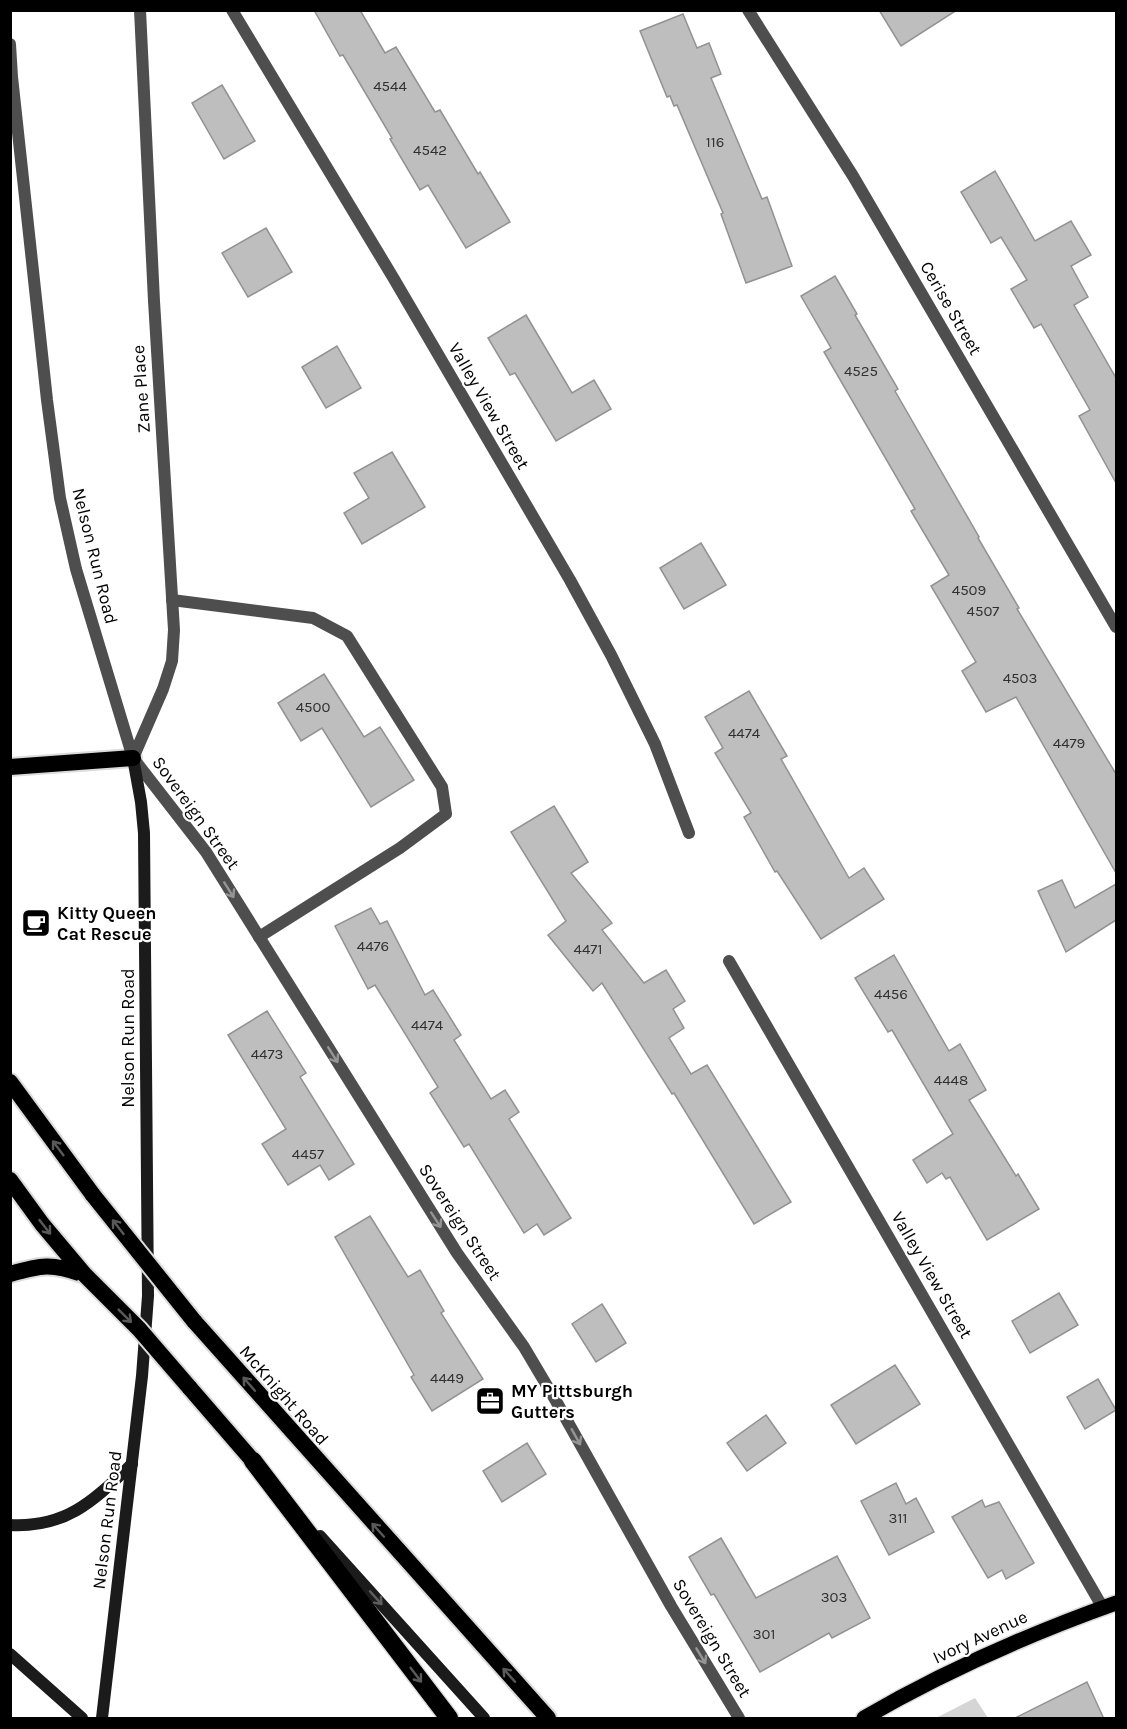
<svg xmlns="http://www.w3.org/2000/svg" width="1127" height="1729" font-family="Karla,sans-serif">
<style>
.green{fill:#d5d5d5}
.building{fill:#bebebe;stroke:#929292;stroke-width:1.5}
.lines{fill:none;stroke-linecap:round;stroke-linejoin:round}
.primary-casing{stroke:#dbdbdb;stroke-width:18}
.trunk-casing{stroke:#dbdbdb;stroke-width:20}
.motorway-casing{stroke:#dbdbdb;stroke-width:21}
.service{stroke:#4e4e4e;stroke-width:12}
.minor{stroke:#4e4e4e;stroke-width:12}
.secondary{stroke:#1b1b1b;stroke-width:12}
.primary{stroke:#000;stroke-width:15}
.trunk{stroke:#000;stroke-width:16}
.motorway{stroke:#000;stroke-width:18}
.trunk-bridge-casing{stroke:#dbdbdb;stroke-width:20;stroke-linecap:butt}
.trunk-bridge{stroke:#000;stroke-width:16}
.oneway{stroke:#959595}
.oneway2{stroke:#595959}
.oneway3{stroke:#5f5f5f}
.labels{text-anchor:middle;stroke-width:4.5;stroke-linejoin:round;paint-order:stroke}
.number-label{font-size:15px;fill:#303030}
.street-label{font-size:18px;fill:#000;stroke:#fff}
.poi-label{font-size:18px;font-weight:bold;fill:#000;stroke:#fff;text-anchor:start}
</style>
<rect width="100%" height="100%" fill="#fff"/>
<polygon class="green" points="975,1698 988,1718 936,1718"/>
<g class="building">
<polygon points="314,10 360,10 385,53 396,47 435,112 440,110 478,174 480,172 510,222 466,248 428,185 420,190 390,139 392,138 343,55 340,56"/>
<polygon points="879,10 957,10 901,46"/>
<polygon points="683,14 697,48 709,43 721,74 711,78 762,199 767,197 792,266 746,283 721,214 723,213 677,105 674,106 670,96 667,97 640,31"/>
<polygon points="222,85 255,141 224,159 192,103"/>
<polygon points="995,171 1035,241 1071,221 1091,255 1071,266 1088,297 1074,305 1116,378 1116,483 1079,416 1090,410 1041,324 1034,328 1011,289 1027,280 1001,237 991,243 961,192"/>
<polygon points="266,228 292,272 248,297 222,253"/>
<polygon points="835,276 857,314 855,315 898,389 895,391 979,537 978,538 1019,608 1017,609 1116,774 1116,873 1016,697 986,712 962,671 976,662 931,586 949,575 911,511 915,509 824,352 831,348 801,296"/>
<polygon points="526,315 572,393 594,380 611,409 556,441 515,373 510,375 488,338"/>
<polygon points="337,346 361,388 326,408 302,367"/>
<polygon points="392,452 425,507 362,544 344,513 369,498 354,473"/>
<polygon points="701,543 726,585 684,609 660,568"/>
<polygon points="324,674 364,737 380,727 414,780 371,807 322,728 301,741 278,703"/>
<polygon points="749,691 787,756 781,759 849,878 864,868 884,899 821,939 777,871 775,872 744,817 751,813 715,753 723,748 705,717"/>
<polygon points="554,806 588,862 571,873 612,923 602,930 644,983 666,970 685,1001 673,1009 684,1028 669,1038 691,1074 707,1065 791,1202 754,1224 674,1093 672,1094 602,983 593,991 548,935 566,921 511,832"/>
<polygon points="1062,880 1075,908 1116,884 1116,920 1066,952 1038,891"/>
<polygon points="371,908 380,924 387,921 425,995 433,990 461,1035 454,1040 491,1099 505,1090 519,1112 509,1119 571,1218 544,1235 537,1224 524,1233 469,1144 464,1147 430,1093 438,1087 375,985 368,989 335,926"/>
<polygon points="894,955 949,1051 960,1044 986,1090 969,1100 1016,1176 1018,1174 1039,1209 987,1240 950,1177 946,1179 942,1173 927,1183 913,1160 953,1134 892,1030 888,1032 855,978"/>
<polygon points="267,1011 306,1073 300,1077 354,1164 329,1180 320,1165 288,1185 262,1144 286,1129 228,1035"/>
<polygon points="370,1216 408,1277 420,1270 444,1311 441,1313 483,1379 432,1411 411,1377 414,1375 335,1237"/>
<polygon points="1059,1293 1078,1325 1030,1353 1012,1321"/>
<polygon points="602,1304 626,1343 596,1362 572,1324"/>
<polygon points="895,1365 920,1404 856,1444 831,1405"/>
<polygon points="1098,1379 1116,1410 1085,1429 1067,1397"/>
<polygon points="766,1415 786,1443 747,1471 727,1443"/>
<polygon points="527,1443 546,1474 502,1502 483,1471"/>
<polygon points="896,1483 906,1504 916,1498 934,1532 889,1555 861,1501"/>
<polygon points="982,1500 985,1507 999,1502 1034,1563 1006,1579 1002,1570 988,1578 952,1517"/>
<polygon points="721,1538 756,1598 837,1556 870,1618 832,1638 829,1633 760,1672 714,1594 711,1595 689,1557"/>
<polygon points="1087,1682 1104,1719 1013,1719"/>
</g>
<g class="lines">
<g class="primary-casing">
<path id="primary" d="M864,1718c81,-47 165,-84 252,-115"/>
</g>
<g class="trunk-casing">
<g id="trunk">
<polyline points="10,767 133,758"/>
<polyline points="10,1082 93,1195"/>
<polyline points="10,1180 42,1224 84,1274"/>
<path d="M10,1274c31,-9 42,-11 72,0"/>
<polyline points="194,1321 548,1718"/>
<polyline points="189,1387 253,1461"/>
</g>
</g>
<g class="motorway-casing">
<polyline id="motorway" points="253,1461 449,1718"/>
</g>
<polyline class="service" points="172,600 313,618 347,636 442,787 446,814 400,848 259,937"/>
<g class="minor">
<polyline points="232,10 394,279 570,580 611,655 655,744 689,833"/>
<polyline points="748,10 853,176 1116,627"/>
<polyline points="10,44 12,77 47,400 60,498 76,569 133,758 206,852 457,1253 524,1347 556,1401 671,1606 739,1718"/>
<polyline points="133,758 163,689 172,661 174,630 154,301 140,10"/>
<polyline points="729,961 1103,1608"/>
</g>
<g class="secondary">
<path d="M10,1525c57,3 84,-25 122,-61"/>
<polyline points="320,1536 484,1718"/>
<polyline points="10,1654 82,1718"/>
<polyline points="102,1718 142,1376 148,1296 144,833 141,802 133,758"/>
</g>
<use href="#primary" class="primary"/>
<use href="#trunk" class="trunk"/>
<use href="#motorway" class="motorway"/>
<g class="trunk-bridge-casing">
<g id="trunk-bridge">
<polyline points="93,1195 194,1321"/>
<polyline points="84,1274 139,1329 189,1387"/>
</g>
</g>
<use href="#trunk-bridge" class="trunk-bridge"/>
</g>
<defs><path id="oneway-shaft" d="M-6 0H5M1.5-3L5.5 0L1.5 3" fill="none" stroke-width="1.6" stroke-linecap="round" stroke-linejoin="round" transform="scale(1.5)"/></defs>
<g class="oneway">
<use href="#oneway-shaft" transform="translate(229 890) rotate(58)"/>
<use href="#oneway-shaft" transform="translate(333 1055) rotate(58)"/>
<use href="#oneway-shaft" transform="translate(436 1220) rotate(57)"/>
<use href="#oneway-shaft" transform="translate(576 1437) rotate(61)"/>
<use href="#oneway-shaft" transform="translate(701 1656) rotate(59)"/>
</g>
<g class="oneway2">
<use href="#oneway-shaft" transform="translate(58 1148) rotate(-127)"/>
<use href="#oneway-shaft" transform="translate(45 1227) rotate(52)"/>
<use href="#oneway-shaft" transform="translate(118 1227) rotate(-128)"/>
<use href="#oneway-shaft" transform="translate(125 1316) rotate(45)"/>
<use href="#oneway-shaft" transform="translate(249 1384) rotate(-131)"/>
<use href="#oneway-shaft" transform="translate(378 1530) rotate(-132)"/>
<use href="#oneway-shaft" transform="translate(416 1675) rotate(53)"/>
<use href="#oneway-shaft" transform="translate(509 1675) rotate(-132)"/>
</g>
<use class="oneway3" href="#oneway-shaft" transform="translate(376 1598) rotate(48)"/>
<defs>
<g id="cafe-square" transform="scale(1.5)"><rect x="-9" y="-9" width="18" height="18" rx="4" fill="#000" stroke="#fff"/><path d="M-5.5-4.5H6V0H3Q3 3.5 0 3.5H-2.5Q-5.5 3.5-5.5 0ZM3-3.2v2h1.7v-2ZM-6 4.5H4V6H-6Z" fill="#fff"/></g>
<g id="office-square" transform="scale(1.5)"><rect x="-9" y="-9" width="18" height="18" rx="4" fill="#000" stroke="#fff"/><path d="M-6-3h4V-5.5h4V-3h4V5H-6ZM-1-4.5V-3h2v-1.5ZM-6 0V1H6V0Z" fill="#fff"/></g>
</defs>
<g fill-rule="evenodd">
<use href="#cafe-square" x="36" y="923"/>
<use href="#office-square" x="490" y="1401"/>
</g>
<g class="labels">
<g class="number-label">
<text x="390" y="91">4544</text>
<text x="715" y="147">116</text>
<text x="430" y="155">4542</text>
<text x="861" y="376">4525</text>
<text x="969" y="595">4509</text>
<text x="983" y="616">4507</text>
<text x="1020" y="683">4503</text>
<text x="313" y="712">4500</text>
<text x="744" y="738">4474</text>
<text x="1069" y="748">4479</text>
<text x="373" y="951">4476</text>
<text x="588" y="954">4471</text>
<text x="891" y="999">4456</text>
<text x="427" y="1030">4474</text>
<text x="267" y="1059">4473</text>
<text x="951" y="1085">4448</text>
<text x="308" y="1159">4457</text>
<text x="447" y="1383">4449</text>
<text x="898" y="1523">311</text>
<text x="834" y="1602">303</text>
<text x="764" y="1639">301</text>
</g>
<g class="street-label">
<text transform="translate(951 308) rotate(60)" y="6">Cerise Street</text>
<text transform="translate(141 389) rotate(-94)" y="6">Zane Place</text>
<text transform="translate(489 406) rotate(60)" y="6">Valley View Street</text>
<text transform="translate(95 556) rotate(76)" y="6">Nelson Run Road</text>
<text transform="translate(196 813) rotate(54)" y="6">Sovereign Street</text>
<text transform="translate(128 1038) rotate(-90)" y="6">Nelson Run Road</text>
<text transform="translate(460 1222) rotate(57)" y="6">Sovereign Street</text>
<text transform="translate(932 1275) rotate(60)" y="6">Valley View Street</text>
<text transform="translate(284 1395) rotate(49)" y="6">McKnight Road</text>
<text transform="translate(107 1520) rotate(-83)" y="6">Nelson Run Road</text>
<text transform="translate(980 1637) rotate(-25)" y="6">Ivory Avenue</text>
<text transform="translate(712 1638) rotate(59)" y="6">Sovereign Street</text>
</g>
<g class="poi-label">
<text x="57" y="919">Kitty Queen<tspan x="57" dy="21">Cat Rescue</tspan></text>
<text x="511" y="1397">MY Pittsburgh<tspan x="511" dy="21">Gutters</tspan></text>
</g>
</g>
<rect width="1127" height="1729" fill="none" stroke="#000000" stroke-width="24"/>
</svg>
